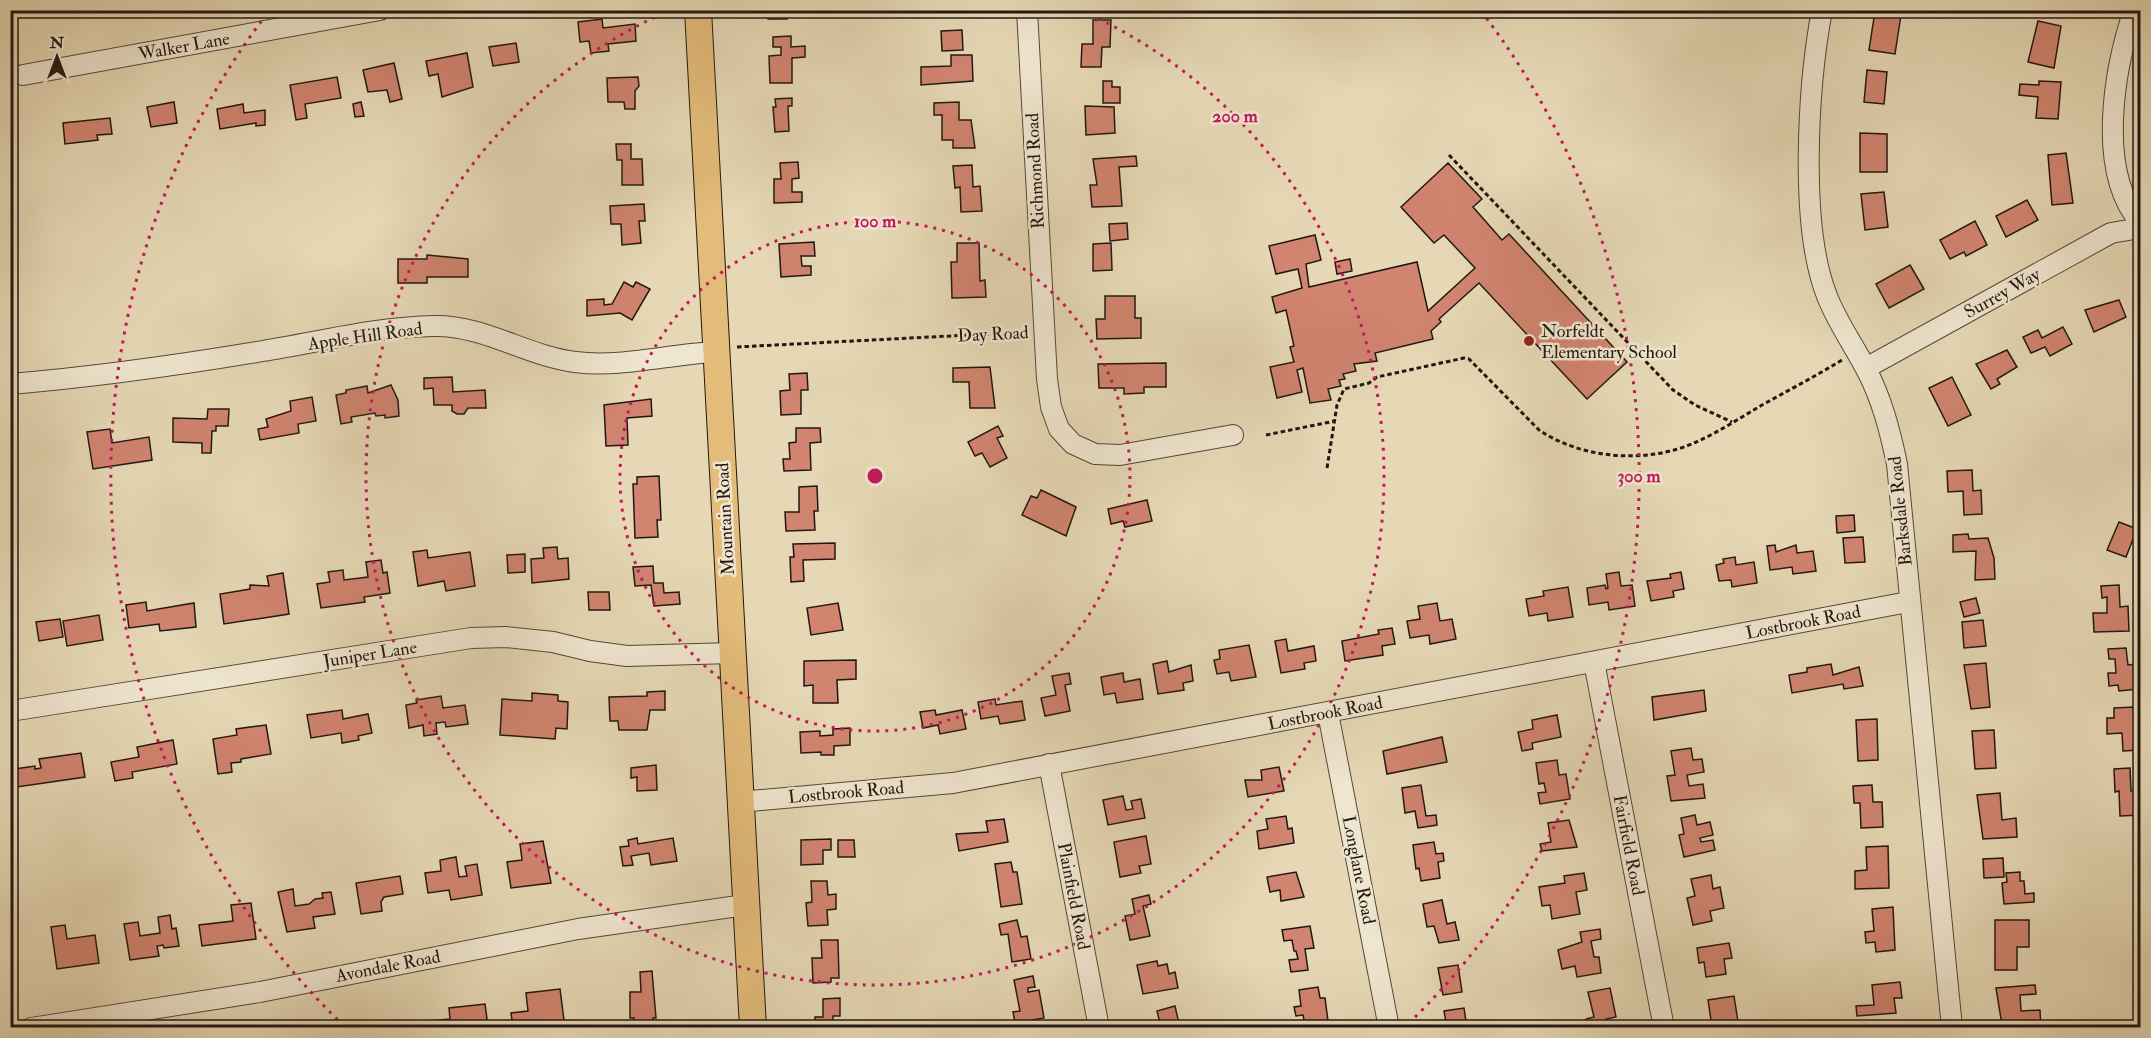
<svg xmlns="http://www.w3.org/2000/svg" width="2151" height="1038" font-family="'IM FELL Double Pica',serif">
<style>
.building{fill:#d18470;stroke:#231712;stroke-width:1.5}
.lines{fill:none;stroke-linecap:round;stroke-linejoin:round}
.minor-casing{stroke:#54473b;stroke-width:22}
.major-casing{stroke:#231712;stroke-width:28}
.path{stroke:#231712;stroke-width:3;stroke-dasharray:4.5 3;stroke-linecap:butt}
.minor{stroke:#efe6cf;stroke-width:20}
.major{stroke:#e3bc7a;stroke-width:26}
.ring{fill:none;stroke:#c2185b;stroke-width:3;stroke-dasharray:3 6}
.poi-dot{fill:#8f2418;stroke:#efe6cf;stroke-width:2}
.labels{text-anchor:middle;stroke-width:5;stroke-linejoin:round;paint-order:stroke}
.street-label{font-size:18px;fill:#231712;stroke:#efe6cf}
.poi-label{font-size:18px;fill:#231712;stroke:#efe6cf;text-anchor:start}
.centre{fill:#c2185b;stroke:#efe6cf;stroke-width:3}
.ring-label{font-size:18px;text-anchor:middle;font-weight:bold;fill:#c2185b;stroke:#efe6cf;stroke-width:5;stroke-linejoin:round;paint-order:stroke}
</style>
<rect width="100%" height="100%" fill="#e6d8b5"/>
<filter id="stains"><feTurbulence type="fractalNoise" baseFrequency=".00333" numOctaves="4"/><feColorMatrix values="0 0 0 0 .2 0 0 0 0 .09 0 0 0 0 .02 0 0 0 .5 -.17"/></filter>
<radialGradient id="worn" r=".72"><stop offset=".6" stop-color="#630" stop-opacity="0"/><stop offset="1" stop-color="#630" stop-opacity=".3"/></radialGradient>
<g class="building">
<rect x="768" y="10" width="19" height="9"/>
<polygon points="942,10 961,10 961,14 943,15"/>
<polygon points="1875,11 1901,15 1895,54 1869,50"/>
<polygon points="602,19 603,28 635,24 636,41 608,44 609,51 591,53 589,41 580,42 578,22"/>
<polygon points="1093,20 1111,20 1110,47 1102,47 1101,67 1081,67 1082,44 1093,44"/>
<polygon points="2038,21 2061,26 2054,68 2028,62"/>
<polygon points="962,30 963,50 942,51 941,31"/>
<polygon points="791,36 791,47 805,46 805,57 792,58 792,83 770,83 769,56 781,55 781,47 773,47 773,37"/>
<polygon points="516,43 519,62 493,66 489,47"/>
<polygon points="467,53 473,87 442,97 438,74 429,76 426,61"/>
<polygon points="951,55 972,55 973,81 921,85 921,67 951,66"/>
<polygon points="394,63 402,99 390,102 387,90 368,92 363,70"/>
<polygon points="1867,70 1887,72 1884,104 1864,102"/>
<polygon points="337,77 341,98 305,104 307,118 296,120 290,85"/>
<polygon points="638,77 639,86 635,91 635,109 625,109 624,102 608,102 607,78"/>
<polygon points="1103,81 1112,81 1112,87 1120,87 1120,103 1103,103"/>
<polygon points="2039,81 2061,82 2058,119 2036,118 2038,97 2019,95 2020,84 2039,85"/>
<polygon points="792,98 792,106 788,106 789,131 775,132 773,107 776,107 775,99"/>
<polygon points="174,102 177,123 151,127 147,107"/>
<polygon points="361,102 364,116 355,117 353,104"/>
<polygon points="959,102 959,120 971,120 975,148 953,148 953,140 942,140 942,115 934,115 934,103"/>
<polygon points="243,104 244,113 265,110 265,125 256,126 256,123 220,129 217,109"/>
<polygon points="1085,106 1114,107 1115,133 1086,135"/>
<polygon points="110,118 112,134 97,135 98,140 65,144 63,123"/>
<polygon points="1860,133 1887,134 1887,172 1860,172"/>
<polygon points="616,144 631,144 631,159 642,159 643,185 622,185 622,160 617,160"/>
<polygon points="2066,153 2073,203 2052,205 2048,155"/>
<polygon points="1136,156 1137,166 1119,167 1122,206 1092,207 1090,185 1097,185 1093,159"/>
<polygon points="798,162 799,178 792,179 792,192 802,192 802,202 774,203 774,179 781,179 780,163"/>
<polygon points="1448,163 1482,199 1473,207 1502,240 1509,234 1627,362 1587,399 1479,283 1439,319 1441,322 1431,331 1433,339 1375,353 1377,361 1354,364 1356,371 1343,374 1345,379 1339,380 1341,386 1328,389 1331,400 1310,403 1303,368 1297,370 1302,392 1277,398 1270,367 1294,362 1290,347 1294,346 1286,310 1276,313 1272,297 1302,288 1298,269 1276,274 1269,246 1315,235 1321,260 1306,264 1309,287 1417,262 1428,311 1475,268 1444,235 1434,243 1401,207"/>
<polygon points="972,165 973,187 980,186 982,211 961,212 960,187 955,188 953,166"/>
<polygon points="1884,192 1888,227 1865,230 1861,194"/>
<polygon points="2027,200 2038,220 2006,237 1996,216"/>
<polygon points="644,204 645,221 639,221 641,243 622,245 621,224 611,224 610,206"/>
<polygon points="1975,221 1987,245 1966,256 1964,252 1950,259 1940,240"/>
<polygon points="1127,223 1128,239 1110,241 1109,224"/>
<polygon points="814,242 815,256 801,256 802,266 811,266 811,275 781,277 779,244"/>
<polygon points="957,243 979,243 980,281 985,280 986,297 952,298 951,262 957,262"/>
<polygon points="1111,243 1112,270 1093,271 1093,244"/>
<polygon points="427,255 468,259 468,277 427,277 427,283 398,283 398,259 427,259"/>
<polygon points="1350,259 1352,271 1337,274 1335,262"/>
<polygon points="1910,265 1924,289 1889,308 1876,284"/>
<polygon points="624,282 633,287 636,282 650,289 632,320 620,313 587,316 587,300 604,299 604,305 612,304"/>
<polygon points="1105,296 1135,296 1135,318 1141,318 1141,338 1097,339 1096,319 1105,319"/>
<polygon points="2119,300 2126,317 2094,332 2085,310"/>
<polygon points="2063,327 2072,344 2050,356 2045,347 2031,353 2023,337 2038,330 2042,338"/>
<polygon points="2007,350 2017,367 1997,379 2000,384 1991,389 1976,364"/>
<polygon points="1166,363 1166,387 1144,387 1144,393 1124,394 1124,388 1099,388 1098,364"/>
<polygon points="990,367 995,408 970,408 969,382 953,382 953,368"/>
<polygon points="807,373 808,390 801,390 801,414 781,415 780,391 790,390 789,374"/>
<polygon points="452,377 453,392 485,390 486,408 468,408 464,414 457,414 452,411 452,405 434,405 433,388 424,389 424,378"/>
<polygon points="1952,377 1971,415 1948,426 1929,388"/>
<polygon points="391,385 398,400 399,416 385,418 385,415 376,416 375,413 351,417 352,422 341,424 336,395 346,393 346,390 367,386 368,393"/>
<polygon points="312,397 316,421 298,424 299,433 260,440 258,429 268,427 266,419 291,411 290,401"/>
<polygon points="651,399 652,416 627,418 628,445 606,446 604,405"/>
<polygon points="208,409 229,409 228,426 216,426 216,431 212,431 211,453 202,453 202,443 173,442 173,418 207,419"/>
<polygon points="998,426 1003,436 997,438 1007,458 990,467 982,453 975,456 968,442"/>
<polygon points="796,428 820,428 821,442 810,443 811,470 784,471 783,459 790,459 789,443 796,442"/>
<polygon points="110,429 112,443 149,437 152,460 93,469 87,432"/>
<polygon points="1972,470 1973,491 1981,490 1982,514 1964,515 1963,491 1948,492 1947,471"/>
<polygon points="659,476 661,520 657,520 658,537 635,538 633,484 637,484 637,477"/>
<polygon points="817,486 818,511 814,511 815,530 786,531 785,512 799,512 799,487"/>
<polygon points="1041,490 1076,507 1066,536 1022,515 1031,496 1037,498"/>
<polygon points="2140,492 2140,511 2133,496"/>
<polygon points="1147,500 1152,521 1125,527 1123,521 1111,524 1108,509"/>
<polygon points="1854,515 1855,531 1837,533 1836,516"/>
<polygon points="2119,522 2137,529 2126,557 2107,550"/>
<polygon points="1968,534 1969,539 1988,538 1994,558 1995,579 1975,580 1976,551 1953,552 1953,535"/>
<polygon points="1863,537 1865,562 1845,563 1843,538"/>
<polygon points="835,543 835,559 803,560 804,581 791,582 790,557 794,557 793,544"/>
<polygon points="1775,545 1776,552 1796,545 1797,553 1813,551 1816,571 1793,574 1792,567 1770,570 1767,546"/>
<polygon points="557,547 558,559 568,558 569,579 532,583 531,559 544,558 543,548"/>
<polygon points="427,550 428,558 470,552 475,586 446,591 444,581 418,586 413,552"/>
<polygon points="525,554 525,572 508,573 507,555"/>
<polygon points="1735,557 1736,565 1754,562 1757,583 1732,587 1731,580 1719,581 1716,565 1724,563 1723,559"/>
<polygon points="381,560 383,573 387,572 390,593 364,597 365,602 321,608 317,584 330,582 328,572 343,570 344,580 368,577 366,562"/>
<polygon points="653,566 654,583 663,583 664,593 679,592 680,604 654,606 651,585 635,586 633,567"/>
<polygon points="1619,572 1621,586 1632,585 1635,606 1609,610 1608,602 1589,605 1587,588 1605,585 1606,589 1608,588 1606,574"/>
<polygon points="1681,572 1684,589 1673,591 1674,597 1651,601 1647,581 1671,578 1670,574"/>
<polygon points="283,573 289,614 224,624 220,594 250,589 250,585 269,586 267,576"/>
<polygon points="2119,585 2120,607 2128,606 2129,631 2094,632 2093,613 2107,613 2107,597 2102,598 2101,586"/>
<polygon points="1568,587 1573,617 1548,621 1547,613 1529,616 1526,599 1544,596 1543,591"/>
<polygon points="588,592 609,592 610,610 589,610"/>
<polygon points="1976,598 1980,613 1964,617 1960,602"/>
<polygon points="146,602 147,611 194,603 196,627 160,631 159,624 129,628 126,605"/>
<polygon points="838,603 843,630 811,635 807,608"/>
<polygon points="1437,603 1440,621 1452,619 1456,639 1430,644 1429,635 1410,638 1407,621 1420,619 1418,606"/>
<polygon points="99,615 103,640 67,646 63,621"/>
<polygon points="60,619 63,637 39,641 36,622"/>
<polygon points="1983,620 1986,646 1964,648 1962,622"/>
<polygon points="1392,628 1395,644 1382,646 1383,655 1345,661 1342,641 1379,634 1378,630"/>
<polygon points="1286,639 1288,651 1314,646 1316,661 1304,663 1305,669 1281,673 1275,641"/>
<polygon points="1249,645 1256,677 1231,681 1229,672 1217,674 1214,660 1220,659 1219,650"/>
<polygon points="2126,648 2128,665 2136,664 2138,689 2119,691 2118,685 2109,686 2108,673 2116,673 2115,659 2109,659 2108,649"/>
<polygon points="856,660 856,679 837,680 838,703 813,703 813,685 804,686 804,661"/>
<polygon points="1167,661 1169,672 1191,665 1193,681 1183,683 1184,690 1158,694 1153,664"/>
<polygon points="1986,663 1990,707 1971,709 1964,665"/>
<polygon points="1831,664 1833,675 1859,667 1863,686 1844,689 1843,684 1792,693 1789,675 1807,672 1807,668"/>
<polygon points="1069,673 1071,684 1065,685 1070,711 1045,716 1041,698 1056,695 1052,676"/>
<polygon points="1123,673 1124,682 1140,679 1143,699 1117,703 1115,693 1104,695 1101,677"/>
<polygon points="1704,690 1706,711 1654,720 1652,697"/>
<polygon points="665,691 665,710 650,710 647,730 619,730 618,721 610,721 609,697 647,696 647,692"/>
<polygon points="532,693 558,695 558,701 568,702 567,729 556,728 555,739 500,735 502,699 532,701"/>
<polygon points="441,696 443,708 465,705 468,724 446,727 445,722 436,723 437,734 424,736 423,725 409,728 406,705 417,703 416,700"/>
<polygon points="995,699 996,705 1022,701 1025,720 1000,724 998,716 981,719 978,702"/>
<polygon points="2134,707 2134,727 2140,727 2140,750 2123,751 2122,733 2107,734 2107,718 2114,718 2114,708"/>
<polygon points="342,710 343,719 368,714 372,733 358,736 359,740 342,743 341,733 311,738 307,715"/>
<polygon points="935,710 936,715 962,710 966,729 940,734 938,725 923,728 920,712"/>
<polygon points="1557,715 1561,737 1532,743 1533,749 1522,751 1518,732 1533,729 1532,720"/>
<polygon points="1877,719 1878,760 1858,761 1856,720"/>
<polygon points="266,725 271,754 241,759 241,762 231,763 232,772 218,774 213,739 237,735 236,729"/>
<polygon points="850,728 850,745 834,746 834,755 821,755 821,752 801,753 800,732 820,731 820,736 833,735 833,729"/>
<polygon points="1994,730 1996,768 1975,769 1972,731"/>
<polygon points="1442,737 1447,762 1387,774 1383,751"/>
<polygon points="173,740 177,764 132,772 133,778 115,781 111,762 139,757 137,747"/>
<polygon points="1691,748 1693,760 1702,759 1704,772 1687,775 1689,786 1703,784 1705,798 1671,801 1667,776 1675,775 1671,751"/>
<polygon points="81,753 85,777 17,787 15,769 35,766 35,769 41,768 39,759"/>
<polygon points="1557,760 1559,775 1566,774 1570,799 1540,804 1538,793 1546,792 1544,783 1539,784 1536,763"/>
<polygon points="656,765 657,790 637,791 637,777 631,778 631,768"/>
<polygon points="1279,767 1284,791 1248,797 1245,780 1262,780 1261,770"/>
<polygon points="2130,768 2131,791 2140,790 2140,815 2120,816 2119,791 2115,792 2114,769"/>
<polygon points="1421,785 1426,816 1436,815 1437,825 1418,828 1415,811 1405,813 1402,788"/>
<polygon points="1872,785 1873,802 1882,802 1883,827 1861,828 1860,803 1854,803 1853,786"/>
<polygon points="2000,793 2002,820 2016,818 2017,837 1983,839 1977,795"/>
<polygon points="1123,796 1126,810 1133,809 1131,801 1141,799 1145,818 1108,825 1103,800"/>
<polygon points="1695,815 1697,825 1710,822 1713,835 1700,838 1701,842 1713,840 1715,850 1684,857 1679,835 1684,834 1681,818"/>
<polygon points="1286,816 1288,829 1292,828 1294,843 1259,849 1257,831 1268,829 1266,819"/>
<polygon points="1004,819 1008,842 959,851 956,834 988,832 986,821"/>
<polygon points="1569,820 1577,847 1542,851 1540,844 1551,842 1548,823"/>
<polygon points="1146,836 1151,864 1139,866 1141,873 1120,877 1114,842"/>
<polygon points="637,838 638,844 673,838 677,861 651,865 649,853 631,856 633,865 623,866 620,847 629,846 628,840"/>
<polygon points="831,839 831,850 823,850 823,864 801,865 801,840"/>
<polygon points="838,840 854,840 855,857 838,857"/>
<polygon points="543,841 551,883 511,888 507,862 522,860 520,844"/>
<polygon points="1434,842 1436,854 1443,853 1444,861 1438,862 1440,878 1421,881 1419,868 1416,869 1413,845"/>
<polygon points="1888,846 1889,888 1855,889 1855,871 1867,870 1866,847"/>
<polygon points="456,857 459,877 467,876 465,866 477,864 482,895 451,900 449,890 428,893 425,873 441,871 440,860"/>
<polygon points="2003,858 2004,877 1984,878 1983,859"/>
<polygon points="1011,862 1013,872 1017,872 1022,904 1001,907 995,864"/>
<polygon points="1296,872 1304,897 1281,901 1280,890 1270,892 1267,877"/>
<polygon points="2020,872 2020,881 2024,881 2025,894 2034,893 2034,902 2004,904 2002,883 2007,882 2006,873"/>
<polygon points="1584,873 1587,890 1576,892 1580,914 1552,919 1550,905 1542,906 1539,887 1565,883 1564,876"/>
<polygon points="1711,875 1713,889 1720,887 1724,908 1710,911 1712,921 1693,925 1687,898 1695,896 1691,879"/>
<polygon points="400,876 403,894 384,897 381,902 382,911 361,914 356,883"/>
<polygon points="811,881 827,881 828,895 836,894 836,909 827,910 828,925 808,926 806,903 812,902"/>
<polygon points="293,889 295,906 309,904 315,899 323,898 322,893 331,892 335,914 313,917 315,928 287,932 278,892"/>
<polygon points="1149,895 1151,904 1143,906 1150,936 1130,940 1125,916 1135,914 1132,899"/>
<polygon points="1442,900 1447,924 1455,922 1459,940 1439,943 1434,926 1427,927 1423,904"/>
<polygon points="251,903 256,939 202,946 199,925 233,921 231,905"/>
<polygon points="1893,907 1895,950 1876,952 1875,942 1866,943 1865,932 1874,931 1872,909"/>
<polygon points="170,915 172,929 176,928 179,946 164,948 163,945 157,946 159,956 130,960 124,924 138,922 140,936 160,933 158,917"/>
<polygon points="1017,920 1021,937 1027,936 1031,959 1012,962 1008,934 1001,935 999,924"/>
<polygon points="1995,920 2029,920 2029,947 2017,947 2017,970 1995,970"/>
<polygon points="65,925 67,939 95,935 99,963 57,969 51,927"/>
<polygon points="1310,926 1314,948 1305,949 1308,970 1291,972 1289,960 1298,959 1296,951 1294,951 1292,940 1284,941 1282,930"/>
<polygon points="1600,929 1601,939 1591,941 1594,957 1599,957 1601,973 1577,977 1575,966 1562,969 1558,950 1582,942 1580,932"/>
<polygon points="821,940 838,940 839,978 831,978 831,982 813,983 812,958 822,958"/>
<polygon points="1729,943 1732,958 1724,959 1726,974 1706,977 1704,962 1699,963 1697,948"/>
<polygon points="1157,961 1158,966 1167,964 1169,974 1175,972 1178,988 1143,994 1137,965"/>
<polygon points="1458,965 1462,992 1443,995 1438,968"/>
<polygon points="652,971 656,1018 653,1018 653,1026 656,1028 607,1028 634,1025 634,1018 630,1018 630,992 641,992 640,972"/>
<polygon points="1033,976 1035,987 1028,988 1028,992 1039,990 1044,1018 1015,1023 1013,1012 1020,1011 1014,980"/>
<polygon points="1900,982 1902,998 1894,998 1896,1013 1857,1016 1856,1006 1874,1005 1872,985"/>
<polygon points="2035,985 2036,994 2020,995 2021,1011 2040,1010 2041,1028 2022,1028 2022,1024 2002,1025 1996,988"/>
<polygon points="1318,987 1320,998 1325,998 1328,1021 1305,1025 1303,1015 1296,1016 1294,1007 1301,1006 1299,990"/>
<polygon points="1610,988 1616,1017 1606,1019 1608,1028 1588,1028 1586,1019 1594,1017 1588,992"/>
<polygon points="560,989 565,1028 513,1028 511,1013 528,1011 526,993"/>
<polygon points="1734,996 1739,1028 1712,1027 1708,1000"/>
<polygon points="840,998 840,1016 833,1016 833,1028 815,1028 815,1017 823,1017 823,999"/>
<polygon points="485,1004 488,1026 430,1028 430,1021 450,1019 449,1008"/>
<polygon points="1175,1006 1180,1028 1158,1028 1161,1027 1157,1011"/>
<polygon points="1464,1008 1467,1028 1447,1028 1444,1011"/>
<polygon points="391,1021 392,1028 363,1028 362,1024"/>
</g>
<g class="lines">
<g class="minor-casing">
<g id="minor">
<polyline points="1027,10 1047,379 1051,407 1059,429 1073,444 1095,454 1120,455 1233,435"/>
<path d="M1822,10c-14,75 -23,216 5,286 10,26 26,48 39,73 16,30 24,62 31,95l55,564"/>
<path d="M2134,10c-20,59 -38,161 6,212"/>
<polyline points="23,75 380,10"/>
<polyline points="1866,368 2111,233 2140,228"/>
<path d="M10,384c85,-7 169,-19 253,-33 56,-9 114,-24 171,-25 49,-1 93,30 141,36 46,6 94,-8 141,-10"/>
<polyline points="1594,662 1664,1028"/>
<polyline points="10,711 471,638 506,637 553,642 590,651 627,656 732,653"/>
<polyline points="1328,713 1389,1028"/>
<polyline points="1049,764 1099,1028"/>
<polyline points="739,802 953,783 1908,602"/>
<polyline points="31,1028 260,992 578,929 745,905"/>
</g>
</g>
<g class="major-casing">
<polyline id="major" points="698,10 753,1028"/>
</g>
<g class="path">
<polyline points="1449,155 1673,390 1695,405 1732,422"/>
<polyline points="737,347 1027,332"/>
<polyline points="1266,435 1335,421"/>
<path d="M1327,468l10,-63 7,-16 25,-6 8,-6 87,-19 5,1 70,71c43,29 107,34 155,13 23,-10 46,-25 68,-38 27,-15 54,-29 80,-45"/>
</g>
<use href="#minor" class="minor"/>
<use href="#major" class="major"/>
</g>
<g class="ring">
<circle cx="875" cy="476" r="255"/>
<path d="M1082 11A509 509 0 1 1 668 11"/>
<path d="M344 1026A764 764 0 0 1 269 11M1481 11A764 764 0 0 1 1406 1026"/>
</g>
<circle class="poi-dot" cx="1529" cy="341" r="6"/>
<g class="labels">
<g class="street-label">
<text transform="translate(184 46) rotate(-10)" y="6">Walker Lane</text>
<text transform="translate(1035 171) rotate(-93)" y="6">Richmond Road</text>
<text transform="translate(2002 293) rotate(-29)" y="6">Surrey Way</text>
<text transform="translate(993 334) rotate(-3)" y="6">Day Road</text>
<text transform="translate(365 336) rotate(-8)" y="6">Apple Hill Road</text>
<text transform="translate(1900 511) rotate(-96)" y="6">Barksdale Road</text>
<text transform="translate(725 519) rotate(-93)" y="6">Mountain Road</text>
<text transform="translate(1803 622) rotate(-11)" y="6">Lostbrook Road</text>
<text transform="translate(370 654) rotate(-9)" y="6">Juniper Lane</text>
<text transform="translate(1325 713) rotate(-11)" y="6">Lostbrook Road</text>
<text transform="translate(846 792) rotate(-5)" y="6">Lostbrook Road</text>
<text transform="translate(1629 845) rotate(79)" y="6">Fairfield Road</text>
<text transform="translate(1359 870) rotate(79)" y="6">Longlane Road</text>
<text transform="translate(1074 896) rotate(79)" y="6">Plainfield Road</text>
<text transform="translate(388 966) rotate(-11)" y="6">Avondale Road</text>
</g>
<g class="poi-label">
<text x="1541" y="337">Norfeldt<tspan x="1541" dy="21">Elementary School</tspan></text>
</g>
</g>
<circle cx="875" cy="476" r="9" class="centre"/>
<g class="ring-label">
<text x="1235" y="122">200 m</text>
<text x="875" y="227">100 m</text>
<text x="1639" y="482">300 m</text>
</g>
<rect width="2151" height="1038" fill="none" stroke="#e6d8b5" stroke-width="36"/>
<rect x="12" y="12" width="2127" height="1014" fill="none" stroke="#231712" stroke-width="3"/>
<rect x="18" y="18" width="2115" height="1002" fill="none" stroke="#231712" stroke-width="1.5"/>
<g transform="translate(57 57)" stroke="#efe6cf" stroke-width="4.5" paint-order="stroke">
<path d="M0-4.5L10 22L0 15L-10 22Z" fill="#231712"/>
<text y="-9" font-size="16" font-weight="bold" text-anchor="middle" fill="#231712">N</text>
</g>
<rect width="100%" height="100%" filter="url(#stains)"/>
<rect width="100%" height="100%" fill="url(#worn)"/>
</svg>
